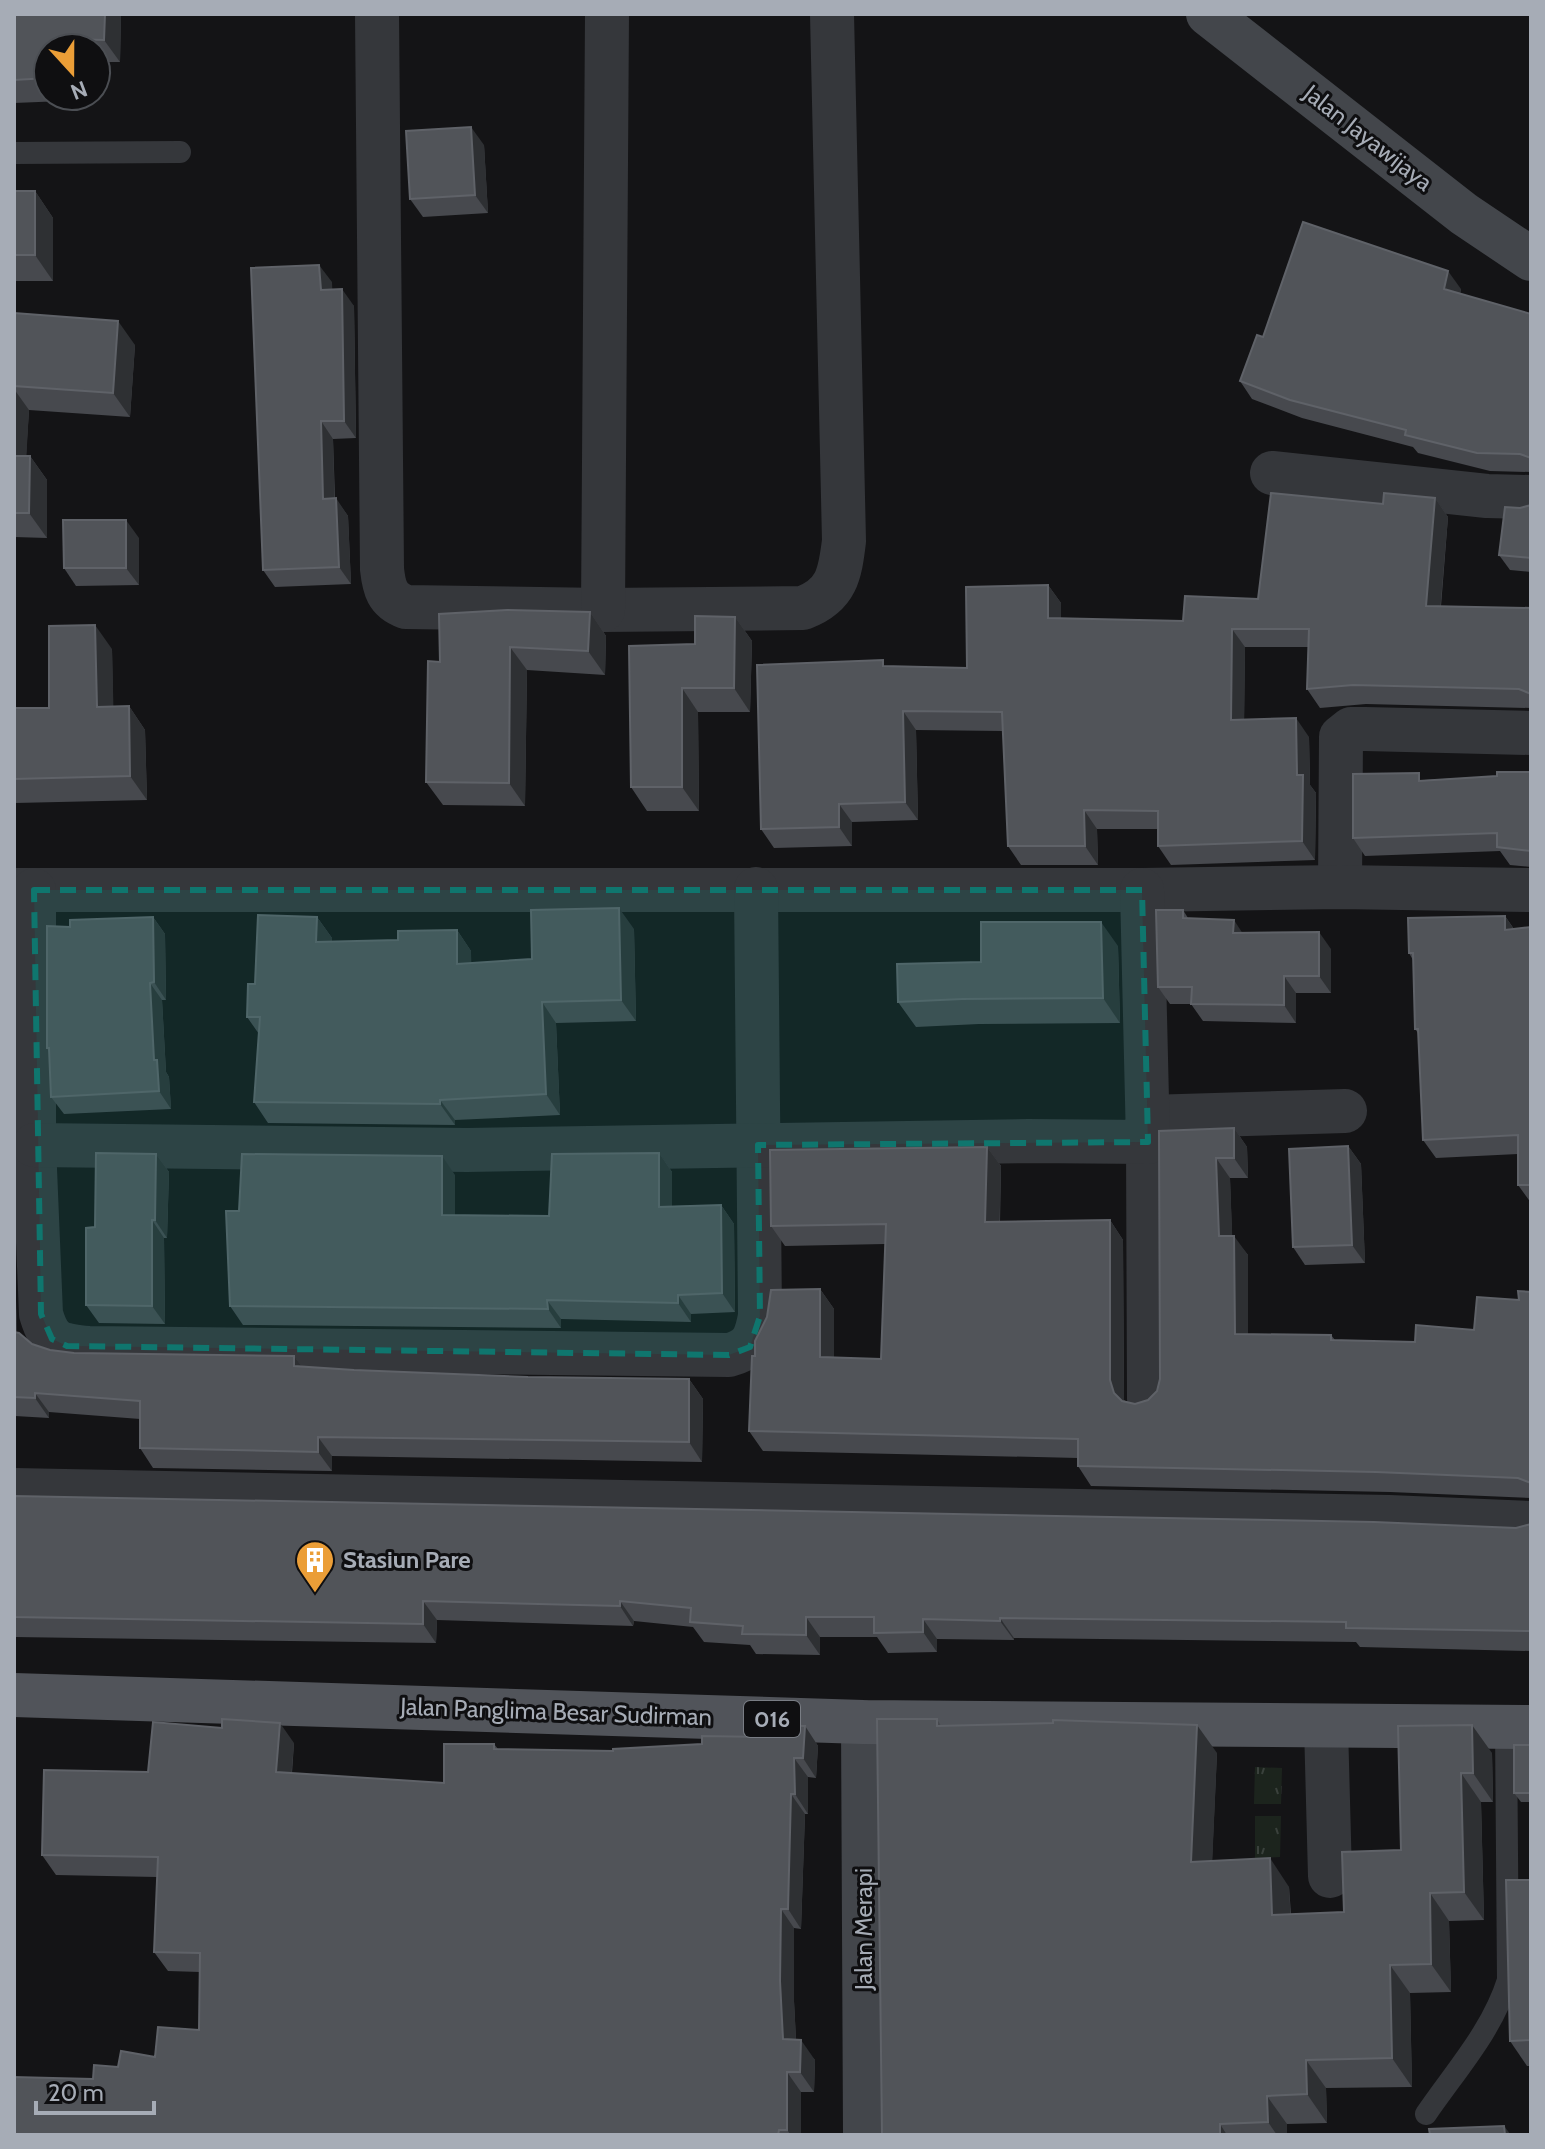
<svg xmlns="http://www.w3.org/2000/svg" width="1545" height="2149" font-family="Cabin,sans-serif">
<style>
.grass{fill:url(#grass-tufts)}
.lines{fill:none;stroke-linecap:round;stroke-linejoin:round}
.lane{stroke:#35373b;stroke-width:22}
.street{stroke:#35373b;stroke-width:44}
.secondary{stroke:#43464b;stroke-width:44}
.primary{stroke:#51545a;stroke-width:44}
.wall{fill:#47494e}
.shaded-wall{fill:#2e3033}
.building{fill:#515459;stroke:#5f6268;stroke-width:2}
.marked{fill:#0f766e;fill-opacity:0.2;stroke:#0f766e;stroke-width:6;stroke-dasharray:16 10;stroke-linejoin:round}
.labels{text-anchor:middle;stroke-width:6;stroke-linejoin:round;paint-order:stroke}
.shield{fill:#0f0f11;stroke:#797d84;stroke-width:2}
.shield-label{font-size:22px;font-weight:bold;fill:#a6acb6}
.street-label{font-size:24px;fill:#a6acb6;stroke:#0f0f11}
.poi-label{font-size:24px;font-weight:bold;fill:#a6acb6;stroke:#0f0f11;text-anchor:start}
</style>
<defs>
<pattern id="grass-tufts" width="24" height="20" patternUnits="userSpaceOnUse" patternTransform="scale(2)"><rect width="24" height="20" fill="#1c241d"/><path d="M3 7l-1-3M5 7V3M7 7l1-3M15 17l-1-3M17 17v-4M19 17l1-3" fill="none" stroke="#3a413c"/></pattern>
</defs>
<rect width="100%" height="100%" fill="#141416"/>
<g class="grass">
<polygon points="1255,1767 1282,1768 1281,1804 1254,1804"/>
<polygon points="1255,1816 1281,1816 1280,1857 1255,1858"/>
</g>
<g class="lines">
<g class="lane">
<polyline points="14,153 180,152"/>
<path d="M1426,2114c30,-44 66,-83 82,-134l-2,-253"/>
</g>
<g class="street">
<path d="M377,14l5,555c2,19 5,31 24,38l197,3 200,-2c34,-13 37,-34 41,-67l-12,-527"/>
<polyline points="1272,473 1487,496 1531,497"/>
<polyline points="603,610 607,14"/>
<polyline points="1340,887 1341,737 1351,729 1365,729 1531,733"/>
<polyline points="14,890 1142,890 1340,887 1531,890"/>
<path d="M34,890v255l7,169c9,30 18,31 47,34l641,7c23,-6 27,-17 31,-39l-4,-427"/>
<polyline points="1148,1117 1345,1111"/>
<polyline points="1148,1142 1149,1399"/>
<polyline points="34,1145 467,1150 1028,1141 1148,1142 1142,890"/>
<polyline points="14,1490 1389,1517 1531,1523"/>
<polyline points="1326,1726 1330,1876"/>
</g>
<g class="secondary">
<polyline points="1208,14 1464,214 1531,259"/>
<polyline points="863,1722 865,2135"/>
</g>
<polyline class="primary" points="14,1695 863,1722 1531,1727"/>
</g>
<g class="wall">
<polygon points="14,14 121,14 120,62 96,62 96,48 48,48 48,96 88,96 88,100 14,103"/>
<polygon points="484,145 488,213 423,217 410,199"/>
<polygon points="14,191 35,191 53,218 53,281 14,281"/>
<polygon points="332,282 332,289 354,306 356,438 333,439 335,498 348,516 351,584 275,587 263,570"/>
<polygon points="1461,289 1460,294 1531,314 1531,472 1490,471 1418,453 1413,447 1302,418 1252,399 1240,381 1263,337"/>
<polygon points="14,313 135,345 130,417 29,410 26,456 30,456 47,480 47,538 14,537"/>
<polygon points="1435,498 1448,517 1441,606 1531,608 1531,708 1366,704 1320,708 1307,689 1308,647 1245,647 1244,719 1309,737 1310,785 1316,793 1315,860 1171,865 1158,846 1158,829 1097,829 1098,865 1021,865 1008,846 1003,731 916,730 918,820 852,822 852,846 774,848 761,829 888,666 967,668 1048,585 1061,603 1061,619 1183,621 1258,599 1383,504"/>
<polygon points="1531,505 1531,572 1510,570 1499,555 1520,508"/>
<polygon points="139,538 139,585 76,586 64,568"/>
<polygon points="590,612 606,636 605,675 527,670 525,806 443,805 426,782 440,662"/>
<polygon points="735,617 752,641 750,712 698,712 699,811 647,811 631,787 695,644"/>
<polygon points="112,649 113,706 129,706 145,730 147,800 15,803 14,801 14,708 49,708"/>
<polygon points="1531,772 1531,867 1510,865 1500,851 1365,856 1353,838 1424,780 1497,776"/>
<polygon points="1183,910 1188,918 1242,933 1331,949 1331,993 1296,993 1296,1023 1203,1021 1191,1004 1170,1004 1158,987"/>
<polygon points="1505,916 1514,929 1531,927 1531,1203 1518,1185 1518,1154 1436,1158 1423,1140 1418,1033 1415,1029 1413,960 1409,953"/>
<polygon points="153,917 165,934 166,1000 162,1000 166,1072 169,1077 171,1109 64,1114 51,1097 49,1052 47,1048 70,927"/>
<polygon points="317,917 332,938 332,942 398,940 457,930 471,951 471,963 532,959 634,929 636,1021 556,1023 560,1115 455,1120 455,1125 268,1123 254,1102 259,1034 247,1017 255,984"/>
<polygon points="1118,946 1120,1023 979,1024 916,1027 898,1002 981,962"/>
<polygon points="1234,1128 1247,1147 1248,1178 1230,1178 1232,1236 1248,1255 1248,1334 1331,1335 1335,1340 1415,1342 1474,1330 1531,1292 1531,1498 1390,1492 1091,1486 1078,1466 1078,1458 763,1451 749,1431 755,1356 820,1289 834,1309 834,1358 881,1359 885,1244 785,1246 771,1226 987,1147 1001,1166 1000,1222 1110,1220 1123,1240 1124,1400 1125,1401 1135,1404 1148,1400 1157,1391 1160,1379 1159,1131"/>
<polygon points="1348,1146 1361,1164 1365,1263 1305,1265 1293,1247"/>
<polygon points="659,1153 672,1172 672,1206 721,1205 734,1224 735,1312 691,1314 691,1322 561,1319 561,1328 243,1325 230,1306 239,1211 455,1175 455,1215 549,1216"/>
<polygon points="156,1154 169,1172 167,1238 164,1238 165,1324 99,1323 86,1305 95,1227"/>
<polygon points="14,1255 17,1333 32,1344 50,1350 74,1353 294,1356 302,1367 354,1370 528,1377 689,1379 703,1399 702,1462 332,1456 332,1471 153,1468 140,1448 140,1419 49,1412 49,1418 15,1416 14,1415"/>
<polygon points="14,1496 1516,1528 1531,1524 1531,1651 1360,1647 1356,1642 1014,1638 1014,1640 937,1639 937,1652 888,1653 877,1637 820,1637 820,1655 756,1654 750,1645 704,1642 693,1627 634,1621 633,1626 437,1620 436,1643 14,1637"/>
<polygon points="937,1719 941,1726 1217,1753 1212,1861 1289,1887 1291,1914 1344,1912 1401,1850 1398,1726 1492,1753 1493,1802 1481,1802 1484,1920 1449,1921 1451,1992 1410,1993 1412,2087 1326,2088 1327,2123 1287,2124 1287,2135 882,2135"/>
<polygon points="805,1726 818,1746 816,1778 808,1777 808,1814 805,1814 801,1929 794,1928 794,2001 796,2040 815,2060 814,2092 801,2092 801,2135 14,2135 93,2079 118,2067 155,2057 199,2030 200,1972 168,1971 154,1952 157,1877 56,1875 42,1855 148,1772 294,1743 292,1773 444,1783 494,1744 498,1749 613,1751 702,1744 767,1737"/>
<polygon points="1531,1745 1531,1802 1521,1802 1514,1793"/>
<polygon points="1531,1880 1531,2066 1527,2066 1510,2041"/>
</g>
<g class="shaded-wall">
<polygon points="105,14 121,14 120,62 104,40"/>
<polygon points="72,39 78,48 72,48"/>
<polygon points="471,127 484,145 488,213 475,195"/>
<polygon points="35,191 53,218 53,281 35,255"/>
<polygon points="319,265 332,282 333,307 321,290"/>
<polygon points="1448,271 1461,289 1457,307 1444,289"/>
<polygon points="342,289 354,306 356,438 344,421"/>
<polygon points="118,321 135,345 130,417 113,393"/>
<polygon points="14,389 29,410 25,480 14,464"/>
<polygon points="321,421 333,439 335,516 323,499"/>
<polygon points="30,456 47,480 47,538 29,513"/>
<polygon points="336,498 348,516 351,584 339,567"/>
<polygon points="1435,498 1448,517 1439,624 1426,606"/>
<polygon points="126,520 139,538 139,585 126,568"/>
<polygon points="1048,585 1061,603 1061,637 1048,618"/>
<polygon points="590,612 606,636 605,675 588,651"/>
<polygon points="735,617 752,641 750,712 734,688"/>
<polygon points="95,625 112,649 114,731 97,707"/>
<polygon points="1232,629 1245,647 1244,738 1231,720"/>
<polygon points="510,647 527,670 525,806 509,783"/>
<polygon points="682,688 698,712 699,811 682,787"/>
<polygon points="129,706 145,730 147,800 130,776"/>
<polygon points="903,711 916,730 918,820 905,802"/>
<polygon points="1296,718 1309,737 1310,785 1316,793 1315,860 1302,841 1297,775"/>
<polygon points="839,804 852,822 852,846 839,827"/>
<polygon points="1084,810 1097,829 1098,865 1085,846"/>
<polygon points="619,908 634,929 636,1021 621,1000"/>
<polygon points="1505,916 1517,934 1505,930"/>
<polygon points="153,917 165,934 166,1000 154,982"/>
<polygon points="317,917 332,938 331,963 316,942"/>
<polygon points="1234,920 1245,937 1233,933"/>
<polygon points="1101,922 1118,946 1120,1023 1103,998"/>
<polygon points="457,930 471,951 472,985 457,964"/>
<polygon points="1319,932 1331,949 1331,993 1319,976"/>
<polygon points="1284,976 1296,993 1296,1023 1284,1005"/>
<polygon points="150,983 162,1000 166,1072 169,1077 171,1109 159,1091 154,1060"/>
<polygon points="542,1002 556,1023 560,1115 546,1094"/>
<polygon points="440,1100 455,1120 455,1125 440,1104"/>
<polygon points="1234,1128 1247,1147 1248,1178 1234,1158"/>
<polygon points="1348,1146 1361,1164 1365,1263 1352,1245"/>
<polygon points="987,1147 1001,1166 999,1242 985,1222"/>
<polygon points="659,1153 672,1172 672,1226 659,1207"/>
<polygon points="156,1154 169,1172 167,1238 155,1220"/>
<polygon points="442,1156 455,1175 455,1234 442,1215"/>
<polygon points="1216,1158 1230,1178 1233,1256 1219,1236"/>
<polygon points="721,1205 734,1224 735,1312 722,1293"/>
<polygon points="152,1220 164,1238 165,1324 152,1306"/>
<polygon points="1110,1220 1123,1240 1124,1400 1128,1412 1114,1393 1110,1380"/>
<polygon points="1234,1236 1248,1255 1248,1353 1235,1334"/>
<polygon points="14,1255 17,1321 16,1351 14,1349"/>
<polygon points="820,1289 834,1309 834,1377 820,1357"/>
<polygon points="678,1295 691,1314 691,1322 678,1303"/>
<polygon points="547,1300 561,1319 561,1328 548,1309"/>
<polygon points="294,1356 308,1375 294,1366"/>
<polygon points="689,1379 703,1399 702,1462 689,1442"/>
<polygon points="35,1393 49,1412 49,1418 35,1398"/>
<polygon points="318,1437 332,1456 332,1471 318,1452"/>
<polygon points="423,1601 437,1620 436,1643 423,1624"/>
<polygon points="620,1601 634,1621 633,1626 620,1606"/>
<polygon points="806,1617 820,1637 820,1655 806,1635"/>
<polygon points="1000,1618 1014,1638 1014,1640 1000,1621"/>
<polygon points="923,1619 937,1639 937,1652 923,1632"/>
<polygon points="280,1723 294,1743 290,1791 276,1772"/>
<polygon points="1197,1725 1217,1753 1211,1890 1191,1862"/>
<polygon points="1472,1725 1492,1753 1493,1802 1473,1773"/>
<polygon points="805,1726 818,1746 816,1778 803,1758"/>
<polygon points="794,1758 808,1777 808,1814 795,1794"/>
<polygon points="1461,1773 1481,1802 1484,1920 1464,1892"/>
<polygon points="791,1794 805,1814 801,1929 788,1909"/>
<polygon points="1270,1858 1289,1887 1292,1943 1272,1915"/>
<polygon points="1430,1893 1449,1921 1451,1992 1431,1964"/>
<polygon points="781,1909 794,1928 794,2001 797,2059 783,2039 780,1981"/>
<polygon points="1390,1965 1410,1993 1412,2087 1392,2058"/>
<polygon points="801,2040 815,2060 814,2092 800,2072"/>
<polygon points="1306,2060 1326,2088 1327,2123 1307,2094"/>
<polygon points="787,2072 801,2092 801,2135 791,2135 787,2130"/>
<polygon points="1267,2096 1287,2124 1287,2135 1277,2135 1268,2122"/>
<polygon points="1220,2124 1227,2135 1220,2135"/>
<polygon points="1504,2126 1511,2135 1505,2135"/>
</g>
<g class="building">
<polygon points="14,14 105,14 104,40 72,39 72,48 48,48 48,78 14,80"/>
<polygon points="471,127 475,195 410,199 406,131"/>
<rect x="14" y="191" width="21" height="64"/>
<polygon points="1303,222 1448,271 1444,289 1531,314 1531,458 1520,454 1477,453 1405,435 1406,430 1290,400 1240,381 1257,335 1263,337"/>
<polygon points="319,265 321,290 342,289 344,421 321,421 323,499 336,498 339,567 263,570 251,268"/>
<polygon points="14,313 118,321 113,393 14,386"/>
<polygon points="14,456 30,456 29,513 14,513"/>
<polygon points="1271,493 1383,504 1384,493 1435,498 1426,606 1531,608 1531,694 1519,689 1353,685 1307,689 1309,629 1232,629 1231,720 1296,718 1297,775 1303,775 1302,841 1158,846 1158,811 1084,810 1085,846 1008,846 1002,712 903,711 905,802 839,804 839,827 761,829 757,665 883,660 883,666 967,668 966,587 1048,585 1048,618 1183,621 1185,596 1258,599"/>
<polygon points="1531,505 1531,558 1499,555 1505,507 1520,508"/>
<polygon points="63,520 126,520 126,568 64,568"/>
<polygon points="507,610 590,612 588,651 510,647 509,783 426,782 428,661 440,662 439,614"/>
<polygon points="695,616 735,617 734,688 682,688 682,787 631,787 629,646 695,644"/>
<polygon points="95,625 97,707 129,706 130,776 14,779 14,708 49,708 49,626"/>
<polygon points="1497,772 1531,772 1531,851 1497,847 1497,833 1353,838 1353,774 1419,773 1419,781 1497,776"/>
<polygon points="619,908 621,1000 542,1002 546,1094 440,1100 440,1104 254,1102 260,1017 247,1017 248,984 255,984 258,915 317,917 316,942 398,940 398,931 457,930 457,964 532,959 531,910"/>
<polygon points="1156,910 1183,910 1183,918 1234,920 1233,933 1319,932 1319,976 1284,976 1284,1005 1191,1004 1192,987 1158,987"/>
<polygon points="1505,916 1505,930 1531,927 1531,1185 1518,1185 1518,1135 1423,1140 1418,1029 1415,1029 1413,953 1409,953 1408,918"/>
<polygon points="153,917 154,982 150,983 154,1060 157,1060 159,1091 51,1097 49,1048 47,1048 47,926 70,927 70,920"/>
<polygon points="981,922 1101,922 1103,998 962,999 898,1002 897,964 981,962"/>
<polygon points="1234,1128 1234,1158 1216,1158 1219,1236 1234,1236 1235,1334 1331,1335 1331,1340 1415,1342 1416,1325 1474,1330 1477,1297 1519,1300 1518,1291 1531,1292 1531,1483 1518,1478 1376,1472 1078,1466 1078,1439 749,1431 752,1356 755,1356 755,1341 767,1317 771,1290 820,1289 820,1357 881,1359 886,1224 771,1226 770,1150 987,1147 985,1222 1110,1220 1110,1380 1114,1393 1122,1401 1135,1404 1148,1400 1157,1391 1160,1379 1159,1131"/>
<polygon points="1348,1146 1352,1245 1293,1247 1289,1149"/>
<polygon points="96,1153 156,1154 155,1220 152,1220 152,1306 86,1305 86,1228 95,1227"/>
<polygon points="659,1153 659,1207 721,1205 722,1293 678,1295 678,1303 547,1300 548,1309 230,1306 226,1211 239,1211 242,1154 442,1156 442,1215 549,1216 552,1154"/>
<polygon points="14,1332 19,1333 32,1344 50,1350 74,1353 294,1356 294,1366 354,1370 528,1377 689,1379 689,1442 318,1437 318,1452 140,1448 140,1401 35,1393 35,1398 14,1397"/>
<polygon points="14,1496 1374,1522 1516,1528 1531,1524 1531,1631 1346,1628 1346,1622 1000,1618 1000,1621 923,1619 923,1632 874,1633 874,1617 806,1617 806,1635 742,1634 743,1626 690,1622 691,1608 620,1601 620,1606 423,1601 423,1624 14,1617"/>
<polygon points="222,1719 280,1723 276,1772 444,1783 444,1744 494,1744 494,1749 613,1751 613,1749 702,1744 702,1736 767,1737 768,1725 805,1726 803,1758 794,1758 795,1794 791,1794 788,1909 781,1909 780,1981 783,2039 801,2040 800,2072 787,2072 787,2130 779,2130 778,2135 14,2135 14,2077 93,2079 94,2065 118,2067 121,2051 155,2057 158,2027 199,2030 200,1953 154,1952 158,1857 42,1855 44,1770 148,1772 153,1722 222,1728"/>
<polygon points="877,1719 937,1719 937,1726 1053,1723 1053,1720 1197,1725 1191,1862 1270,1858 1272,1915 1344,1912 1342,1852 1401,1850 1398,1726 1472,1725 1473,1773 1461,1773 1464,1892 1430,1893 1431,1964 1390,1965 1392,2058 1306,2060 1307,2094 1267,2096 1268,2122 1220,2124 1220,2135 882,2135"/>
<rect x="1514" y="1745" width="17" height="48"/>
<polygon points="1506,1880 1531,1880 1531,2040 1510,2041"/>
<polygon points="1504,2126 1505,2135 1430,2135 1429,2129"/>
</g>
<path class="marked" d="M34,890h1108l6,252 -390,3 2,171 -10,31 -21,8 -662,-9 -15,-7 -11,-25z"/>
<defs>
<g id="building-pin" transform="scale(2)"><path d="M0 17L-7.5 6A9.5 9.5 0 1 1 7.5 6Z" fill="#eb9e37" stroke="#0f0f11"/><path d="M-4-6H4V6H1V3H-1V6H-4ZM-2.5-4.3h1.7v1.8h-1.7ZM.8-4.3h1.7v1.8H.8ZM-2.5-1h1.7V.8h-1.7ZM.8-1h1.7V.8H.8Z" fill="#fff"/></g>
</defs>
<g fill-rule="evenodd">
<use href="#building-pin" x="315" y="1560"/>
</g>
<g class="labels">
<rect class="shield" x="744" y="1701" width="56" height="36" rx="6"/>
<g class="shield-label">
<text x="772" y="1727">016</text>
</g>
<g class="street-label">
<text transform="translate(1368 138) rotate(38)" y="8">Jalan Jayawijaya</text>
<text transform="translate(556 1712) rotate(2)" y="8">Jalan Panglima Besar Sudirman</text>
<text transform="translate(864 1929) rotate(-90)" y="8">Jalan Merapi</text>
</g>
<g class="poi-label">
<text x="343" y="1568">Stasiun Pare</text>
</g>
</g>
<rect width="1545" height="2149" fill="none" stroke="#a6acb6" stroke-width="32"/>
<g transform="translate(72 72) rotate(159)"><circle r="38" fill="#0f0f11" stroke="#4b4e53" stroke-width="2"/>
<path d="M0-6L14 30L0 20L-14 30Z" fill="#eb9e37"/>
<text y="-12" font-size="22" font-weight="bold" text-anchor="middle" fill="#a6acb6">N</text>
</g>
<path d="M36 2101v12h118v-12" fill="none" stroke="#a6acb6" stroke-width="4"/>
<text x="48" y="2101" font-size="24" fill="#a6acb6" stroke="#0f0f11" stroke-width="6" paint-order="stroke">20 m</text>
</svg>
